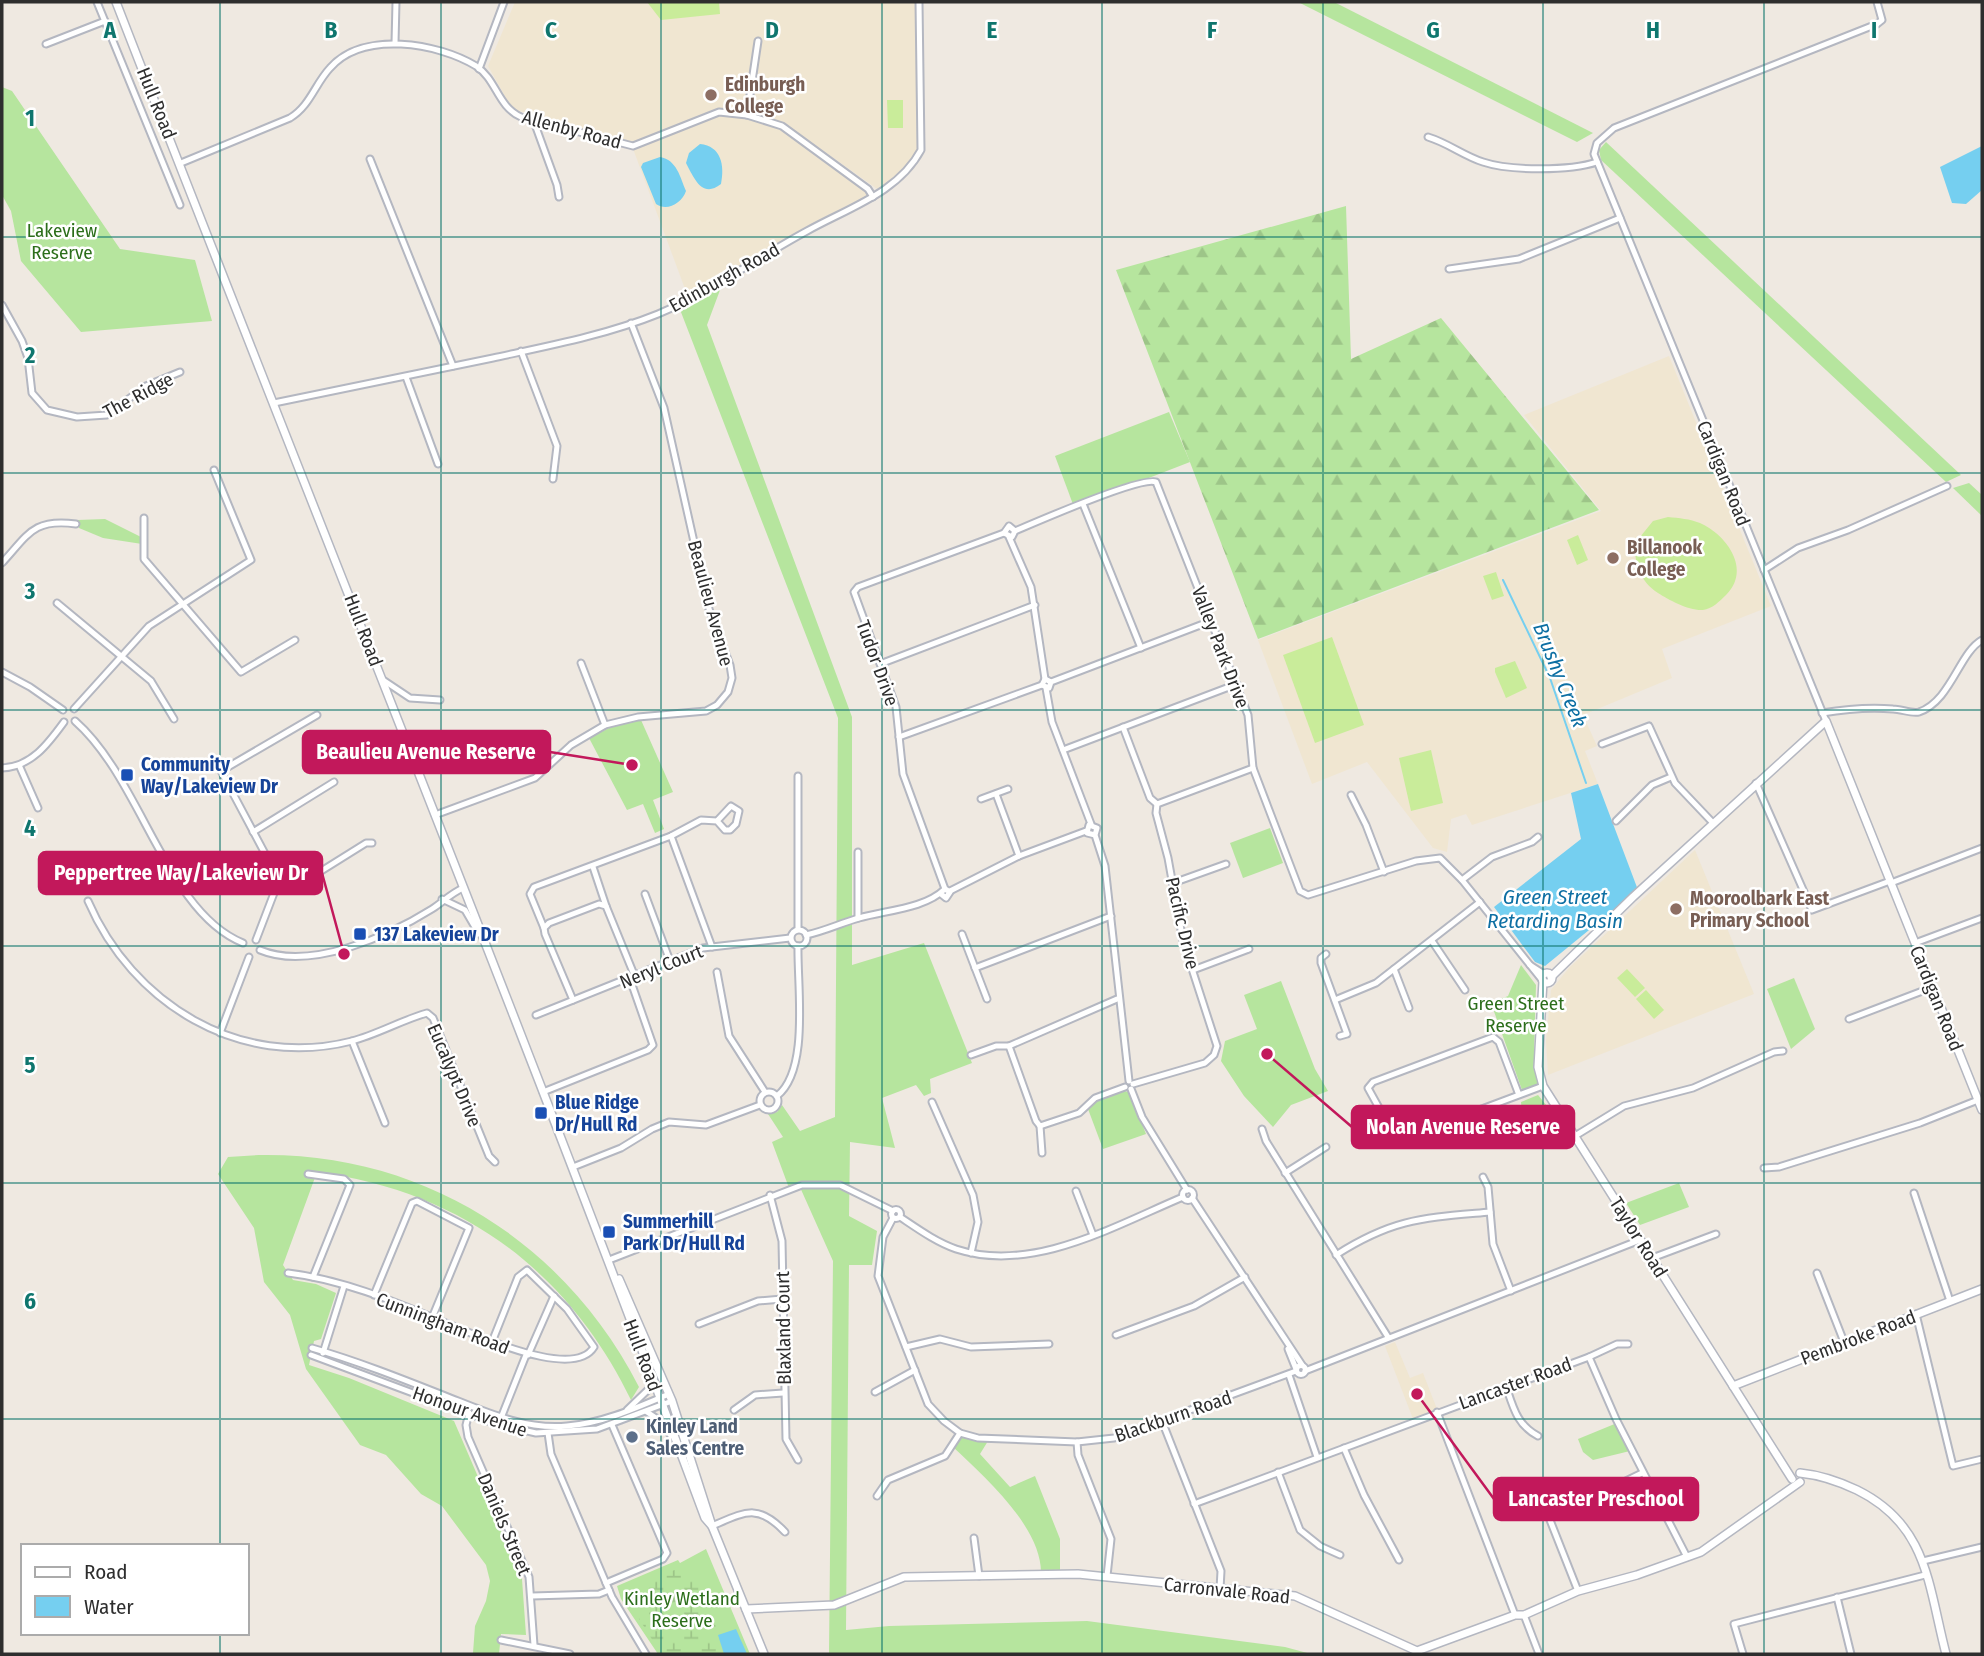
<svg xmlns="http://www.w3.org/2000/svg" width="1984" height="1656" font-family="'Fira Sans Condensed',sans-serif">
<style>
.education{fill:#f0e6d1}
.grass{fill:#b6e59e}
.forest{fill:url(#forest-firs)}
.wetland{fill:url(#wetland-marsh)}
.pitch{fill:#c9ec9a}
.water{fill:#75cff0}
.lines{fill:none;stroke-linecap:round;stroke-linejoin:round}
.stream{stroke:#75cff0;stroke-width:2}
.street-casing{stroke:#b4b7c1;stroke-width:9}
.secondary-casing{stroke:#b4b7c1;stroke-width:10}
.street{stroke:#fff;stroke-width:5}
.secondary{stroke:#fff;stroke-width:7}
.grid{fill:none;stroke:#0f766e;stroke-width:2;stroke-opacity:0.55}
.education-dot{fill:#8d6e63;stroke:#fff;stroke-width:2.5}
.transit-dot{fill:#1a4fb4;stroke:#fff;stroke-width:2.5}
.service-dot{fill:#5c6f8a;stroke:#fff;stroke-width:2.5}
.labels{text-anchor:middle;stroke-width:5;stroke-linejoin:round;paint-order:stroke}
.education-label{font-size:19px;font-weight:bold;fill:#785e54;stroke:#fff;text-anchor:start}
.street-label{font-size:19px;fill:#2e2e2e;stroke:#fff}
.park-label{font-size:19px;fill:#2c6e1b;stroke:#fff}
.transit-label{font-size:19px;font-weight:bold;fill:#164399;stroke:#fff;text-anchor:start}
.service-label{font-size:19px;font-weight:bold;fill:#4e5e75;stroke:#fff;text-anchor:start}
.water-label{font-size:21px;font-style:italic;fill:#0d6fa3;stroke:#fff}
.grid-label{font-size:23px;text-anchor:middle;font-weight:bold;fill:#0f766e;stroke:#fff;stroke-width:5;stroke-linejoin:round;paint-order:stroke}
.leader{fill:none;stroke:#c2185b;stroke-width:2.5}
.callout-dot{fill:#c2185b;stroke:#fff;stroke-width:2.5}
.callout{fill:#c2185b;stroke:#c2185b;stroke-width:2.5}
.callout-label{font-size:21px;text-anchor:middle;font-weight:bold;fill:#fff}
</style>
<defs>
<pattern id="forest-firs" width="22" height="20" patternUnits="userSpaceOnUse" patternTransform="scale(1.75)"><rect width="22" height="20" fill="#b6e59e"/><path d="M5 1l3.5 6h-7zM16 11l3.5 6h-7z" fill="#9dc588"/></pattern>
<pattern id="wetland-marsh" width="20" height="14" patternUnits="userSpaceOnUse" patternTransform="scale(1.75)"><rect width="20" height="14" fill="#b6e59e"/><path d="M1 5h8M5 5V1M11 12h8M15 12V8" fill="none" stroke="#9dc588"/></pattern>
</defs>
<rect width="100%" height="100%" fill="#efe9e1"/>
<g class="education">
<polygon points="515,2 919,2 919,150 909,168 880,191 801,135 759,114 719,110 631,142 512,109 488,66"/>
<polygon points="734,115 780,129 872,194 786,238 688,297 632,146 717,116"/>
<polygon points="1669,356 1771,606 1662,649 1672,678 1583,715 1597,746 1585,751 1598,784 1472,825 1466,814 1451,819 1447,852 1433,848 1367,762 1312,784 1258,640 1601,511 1524,415"/>
<polygon points="1695,850 1754,994 1548,1075 1546,1041 1551,990 1569,968"/>
<polygon points="1395,1342 1410,1378 1423,1373 1437,1409 1413,1419 1385,1346"/>
</g>
<g class="grass">
<polygon points="1298,2 1334,2 1593,133 1577,142"/>
<polygon points="2,87 12,91 120,249 195,260 212,321 81,332 21,261 11,211 2,195"/>
<polygon points="1606,142 1961,475 1946,482 1601,160 1599,150"/>
<polygon points="723,282 707,325 852,717 852,965 924,943 972,1063 930,1079 931,1093 924,1096 916,1085 882,1098 895,1148 850,1142 849,1216 877,1231 872,1265 849,1265 846,1630 889,1626 1087,1621 1285,1647 1311,1654 829,1654 833,1261 799,1185 789,1188 772,1142 783,1137 768,1114 777,1112 782,1105 800,1131 835,1117 838,718 679,307"/>
<polygon points="1169,412 1190,462 1074,507 1055,456"/>
<polygon points="1969,483 1982,495 1982,516 1953,488"/>
<polygon points="105,519 141,537 142,544 103,538 79,528 77,520"/>
<polygon points="641,720 673,792 653,800 664,829 655,833 643,804 627,810 589,738 611,727"/>
<polygon points="1270,828 1283,863 1243,878 1230,843"/>
<polygon points="1521,965 1536,985 1534,1054 1538,1084 1522,1090 1491,1003 1508,996"/>
<polygon points="1794,978 1815,1029 1791,1049 1767,989"/>
<polygon points="1281,981 1315,1069 1328,1091 1291,1105 1273,1127 1244,1096 1221,1061 1225,1041 1257,1029 1244,995"/>
<polygon points="1124,1091 1129,1092 1146,1134 1103,1149 1088,1109 1096,1100"/>
<polygon points="1538,1095 1555,1116 1523,1127 1521,1102"/>
<path d="M259,1155c163,-3 306,87 380,232l-8,13c-63,-130 -171,-209 -314,-228l-34,93 10,15 23,4 20,9 -15,46 -7,2 -5,24 40,13 105,43 68,158 4,56 -25,-1 -2,20 -26,-1 2,-27 11,-25 4,-20 -4,-16 -44,-59 -21,-12 -35,-39 -26,-10 -54,-76 -16,-54 -26,-33 -10,-54 -36,-54 10,-17z"/>
<polygon points="1679,1183 1689,1207 1640,1225 1626,1203"/>
<polygon points="1617,1423 1630,1451 1593,1460 1583,1452 1578,1439"/>
<path d="M961,1434l27,7 -8,13 30,33 25,-11 25,63v33h-19c0,-45 -57,-96 -88,-125z"/>
<polygon points="706,1549 750,1654 658,1654 621,1599 617,1586 678,1560 680,1563"/>
</g>
<polygon class="forest" points="1346,206 1351,359 1441,318 1599,510 1258,639 1116,270"/>
<polygon class="wetland" points="677,1569 700,1574 724,1654 668,1654 658,1649 628,1601 632,1588"/>
<g class="pitch">
<polygon points="647,2 719,2 720,14 661,20"/>
<polygon points="887,100 903,100 903,128 888,128"/>
<path d="M1668,517c11,1 22,2 32,6 27,12 52,47 26,72 -6,6 -14,14 -23,15 -14,1 -34,-10 -45,-17 -18,-12 -25,-30 -22,-51l17,-21z"/>
<polygon points="1578,535 1588,560 1577,565 1567,540"/>
<polygon points="1496,572 1504,596 1492,600 1483,576"/>
<polygon points="1332,637 1364,725 1315,743 1283,655"/>
<polygon points="1515,661 1527,688 1506,698 1495,672 1495,668"/>
<polygon points="1431,750 1443,803 1411,811 1399,758"/>
<polygon points="1627,969 1645,988 1635,997 1617,978"/>
<polygon points="1646,990 1664,1010 1654,1019 1636,999"/>
</g>
<g class="water">
<path d="M700,144c21,2 25,21 21,40 -19,15 -27,-6 -35,-21l3,-10z"/>
<polygon points="1982,146 1982,190 1966,204 1952,203 1940,167"/>
<path d="M660,157c17,3 20,20 26,34 -4,12 -19,21 -30,13l-15,-37 2,-4z"/>
<polygon points="1598,784 1638,890 1545,966 1535,962 1494,907 1581,839 1571,793"/>
<polygon points="736,1629 747,1654 724,1654 718,1635"/>
</g>
<g class="lines">
<polyline class="stream" points="1503,580 1550,678 1586,783"/>
<g class="street-casing">
<g id="street">
<polyline points="97,2 180,205"/>
<polyline points="395,43 396,2"/>
<polyline points="46,44 105,21"/>
<polyline points="479,69 504,2"/>
<polyline points="747,115 758,41"/>
<polyline points="533,119 557,185 559,197"/>
<path d="M1428,137c20,6 36,19 55,25 27,9 87,9 114,0"/>
<polyline points="370,159 453,366"/>
<path d="M181,163l109,-45c20,-12 25,-34 40,-50 33,-38 108,-25 146,-2 21,14 21,40 45,51l112,29 86,-34 28,3 35,11 86,63 5,8"/>
<polyline points="1449,269 1519,259 1620,218"/>
<polyline points="2,305 22,341 28,358 32,393 47,410 77,417 107,415 146,386 180,372"/>
<polyline points="521,351 557,446 553,479"/>
<polyline points="406,377 438,464"/>
<path d="M274,403c73,-15 146,-30 219,-45 55,-12 113,-23 165,-44 52,-22 99,-56 149,-83 41,-23 91,-38 114,-81l-2,-148"/>
<polyline points="1083,504 1141,648"/>
<polyline points="144,518 144,559 241,672 295,640"/>
<path d="M1015,531l-6,-5 -5,7 8,4 3,-6c21,-9 127,-55 141,-49l92,233 5,53 47,123 8,4 108,-34 24,-3 22,22 80,100"/>
<polyline points="1009,537 1031,587 1045,679"/>
<path d="M2,563c26,-28 31,-45 74,-39"/>
<polyline points="1764,570 1798,548 1848,530 1947,486"/>
<polyline points="57,603 151,681 174,719"/>
<polyline points="581,663 605,725"/>
<polyline points="880,664 1035,605"/>
<polyline points="2,672 30,687 63,710"/>
<polyline points="383,680 410,698 440,700"/>
<polyline points="1051,682 1045,679 1042,685 1049,688 1051,682 1211,621"/>
<polyline points="1046,688 1052,722 1091,824"/>
<polyline points="74,709 149,626 251,560 214,470"/>
<path d="M1822,713c24,-4 47,-6 71,-4 8,0 19,5 26,3 32,-11 40,-59 63,-72"/>
<path d="M75,721c67,59 91,191 168,222"/>
<polyline points="1826,721 1594,154 1597,143 1614,128 1877,24 1882,20 1877,2"/>
<polyline points="1123,727 1150,798 1157,804"/>
<polyline points="899,737 1042,685"/>
<polyline points="1602,744 1649,726 1675,783 1713,823"/>
<polyline points="1063,750 1237,684"/>
<polyline points="19,765 38,808"/>
<path d="M2,768c29,-1 46,-24 62,-46"/>
<polyline points="798,776 798,929"/>
<polyline points="1756,783 1812,910 1890,881"/>
<polyline points="996,794 1019,856"/>
<polyline points="1351,795 1366,825 1384,872"/>
<polyline points="981,799 1008,789"/>
<polyline points="435,815 535,778 571,745 605,725 638,717 706,711 717,705 728,692 732,678 730,665 709,609 664,408 631,323"/>
<polyline points="1616,821 1652,785 1671,777"/>
<polyline points="253,832 334,782"/>
<polyline points="1095,835 1087,833 1089,825 1097,828 1095,835 1105,866 1129,1081"/>
<polyline points="671,836 712,947"/>
<polyline points="593,867 606,906"/>
<polyline points="279,880 303,881 310,878 366,843 372,843"/>
<polyline points="1462,880 1492,857 1532,842 1538,837"/>
<polyline points="1173,883 1226,864"/>
<polyline points="1891,883 1982,848"/>
<polyline points="945,889 903,774 896,707 854,592 858,587 1004,533"/>
<polyline points="950,891 1019,856 1086,831"/>
<polyline points="645,894 670,961"/>
<polyline points="442,899 465,910 479,934"/>
<path d="M88,901c44,102 151,169 264,140 26,-7 50,-21 75,-28l6,5 56,138 6,6"/>
<polyline points="858,918 858,852"/>
<polyline points="544,928 530,894 534,887 671,836 701,820 717,821 725,830 730,830 736,824 739,811 731,806 717,821"/>
<circle cx="799" cy="938" r="8"/>
<polyline points="962,934 987,999"/>
<path d="M806,935c19,-4 35,-12 53,-17 28,-8 65,-9 86,-29l5,3 -4,6 -5,-4"/>
<polyline points="256,940 279,880 221,771 317,715"/>
<polyline points="1432,941 1465,990"/>
<polyline points="1915,943 1982,918"/>
<path d="M260,950c50,21 129,-14 172,-41 11,-7 18,-15 31,-21"/>
<polyline points="1326,954 1321,958 1321,963 1347,1034 1340,1036"/>
<polyline points="1530,965 1544,974"/>
<polyline points="975,968 1111,916"/>
<polyline points="1394,969 1409,1008"/>
<polyline points="1193,970 1249,949"/>
<polyline points="717,972 729,1036 765,1092"/>
<polyline points="1117,999 1009,1046 1036,1121 1040,1126 1079,1113 1095,1098 1125,1087"/>
<polyline points="573,1000 545,934 544,928 549,923 599,904 606,906 635,977"/>
<polyline points="1335,1000 1376,983 1480,902"/>
<polyline points="536,1015 703,948 790,938"/>
<polyline points="1849,1019 1933,987"/>
<polyline points="220,1033 249,957"/>
<polyline points="352,1041 385,1123"/>
<polyline points="971,1055 996,1046 1009,1046"/>
<polyline points="1133,1084 1205,1063 1214,1055 1217,1046 1183,941 1168,858 1156,813 1157,804 1253,768"/>
<polyline points="1131,1089 1142,1117 1187,1190"/>
<circle cx="769" cy="1101" r="9"/>
<polyline points="543,1092 648,1050 653,1045 630,979"/>
<polyline points="1519,1095 1499,1042 1493,1037 1373,1082 1368,1088 1394,1135 1404,1138 1511,1098 1543,1086"/>
<path d="M777,1096c33,-26 20,-110 21,-150"/>
<polyline points="932,1102 973,1195 978,1222 971,1253"/>
<polyline points="1040,1126 1042,1153"/>
<polyline points="1262,1129 1266,1141 1388,1337"/>
<polyline points="1575,1136 1624,1106 1693,1088 1774,1052 1783,1051"/>
<polyline points="573,1167 621,1148 652,1129 669,1122 706,1125 760,1105"/>
<polyline points="1764,1168 1779,1167 1920,1123 1978,1100"/>
<polyline points="1285,1173 1326,1147"/>
<polyline points="308,1174 344,1179 350,1185 313,1277"/>
<polyline points="1483,1177 1488,1187 1493,1244 1511,1291"/>
<circle cx="1188" cy="1195" r="5.5"/>
<polyline points="1076,1191 1093,1235"/>
<polyline points="1914,1193 1950,1301"/>
<polyline points="770,1195 782,1241 786,1439 798,1460"/>
<polyline points="1192,1198 1302,1365"/>
<circle cx="896" cy="1214" r="4.5"/>
<path d="M900,1217c18,12 36,25 56,32 76,25 158,-23 227,-52"/>
<polyline points="893,1218 883,1237 878,1276 928,1404 944,1421 960,1433 978,1438 1077,1442 1114,1438 1296,1371"/>
<path d="M1336,1255c58,-37 88,-37 154,-43"/>
<polyline points="1652,1258 1716,1234"/>
<polyline points="609,1260 802,1185 840,1185 893,1211"/>
<path d="M288,1273c68,8 133,41 195,65 23,9 94,37 111,9l-27,-38 -40,-39 -9,7 -26,65"/>
<polyline points="1817,1273 1844,1342"/>
<polyline points="374,1295 412,1203 417,1201 469,1228 432,1318"/>
<polyline points="1916,1314 1953,1466 1982,1459"/>
<polyline points="699,1324 758,1301 782,1299"/>
<polyline points="1116,1335 1194,1306 1245,1277"/>
<polyline points="906,1347 940,1339 971,1347 1049,1344"/>
<path d="M312,1348c45,13 88,30 131,47 41,16 80,35 124,31 36,-3 69,-18 102,-32"/>
<polyline points="1288,1349 1296,1369"/>
<polyline points="323,1353 344,1286"/>
<polyline points="311,1355 496,1424 536,1433 597,1429 672,1401"/>
<polyline points="528,1355 554,1296"/>
<polyline points="1589,1357 1617,1344 1628,1344"/>
<circle cx="1301" cy="1370" r="4.5"/>
<polyline points="1305,1371 1640,1240"/>
<polyline points="1289,1375 1317,1457"/>
<path d="M1506,1386c7,21 11,39 32,50"/>
<polyline points="875,1392 915,1370"/>
<polyline points="627,1410 654,1384"/>
<polyline points="734,1410 755,1395 783,1393"/>
<polyline points="647,1412 662,1422 671,1436"/>
<polyline points="1437,1412 1515,1615"/>
<polyline points="469,1413 466,1425 468,1437 529,1577 534,1645"/>
<polyline points="501,1418 526,1355"/>
<polyline points="1162,1421 1221,1571 1220,1589"/>
<polyline points="548,1433 551,1454 612,1597 646,1654"/>
<polyline points="1077,1442 1078,1455 1111,1539 1107,1576"/>
<polyline points="1344,1448 1364,1495 1399,1560"/>
<polyline points="1278,1472 1300,1530 1320,1546 1340,1555"/>
<polyline points="1597,1495 1642,1473"/>
<polyline points="877,1496 888,1480 945,1456 960,1433"/>
<polyline points="1194,1504 1589,1357 1616,1419 1687,1557"/>
<polyline points="1548,1515 1578,1591"/>
<path d="M712,1526c33,-14 46,-23 73,6"/>
<polyline points="974,1538 979,1576"/>
<polyline points="1923,1561 1982,1547"/>
<polyline points="606,1583 663,1559 667,1553 612,1425"/>
<polyline points="532,1596 599,1594 609,1590"/>
<polyline points="1837,1597 1851,1654"/>
<polyline points="1524,1615 1539,1654"/>
<polyline points="501,1640 570,1654"/>
<polyline points="1743,1654 1734,1624 1925,1575"/>
</g>
</g>
<g class="secondary-casing">
<g id="secondary">
<path d="M116,2c196,505 400,1008 589,1516l7,8"/>
<circle cx="1547" cy="978" r="5"/>
<polyline points="1551,977 1633,897 1826,721 1982,1110"/>
<polyline points="1543,981 1538,1067 1543,1086 1792,1479"/>
<polyline points="619,1279 672,1401 712,1526 764,1654"/>
<polyline points="1733,1386 1982,1289"/>
<path d="M1800,1473c20,2 38,8 57,17 71,35 71,95 89,164"/>
<polyline points="746,1609 834,1605 904,1577 1078,1574 1295,1596 1417,1651 1515,1615 1524,1615 1578,1591 1637,1575 1701,1552 1800,1482"/>
</g>
</g>
<use href="#street" class="street"/>
<use href="#secondary" class="secondary"/>
</g>
<path class="grid" d="M220,2v1544M441,2v1652M661,2v1652M882,2v1652M1102,2v1652M1323,2v1652M1543,2v1652M1764,2v1652M2,237h1980M2,473h1980M2,710h1980M2,946h1980M2,1183h1980M2,1419h1980M220,1633v21"/>
<g class="education-dot">
<circle cx="711" cy="95" r="7"/>
<circle cx="1613" cy="558" r="7"/>
<circle cx="1676" cy="909" r="7"/>
</g>
<g class="transit-dot">
<rect x="120" y="768" width="14" height="14" rx="3.5"/>
<rect x="353" y="927" width="14" height="14" rx="3.5"/>
<rect x="534" y="1106" width="14" height="14" rx="3.5"/>
<rect x="602" y="1225" width="14" height="14" rx="3.5"/>
</g>
<circle class="service-dot" cx="632" cy="1437" r="7"/>
<g class="labels">
<g class="education-label">
<text x="725" y="91">Edinburgh<tspan x="725" dy="22">College</tspan></text>
<text x="1627" y="554">Billanook<tspan x="1627" dy="22">College</tspan></text>
<text x="1690" y="905">Mooroolbark East<tspan x="1690" dy="22">Primary School</tspan></text>
</g>
<g class="street-label">
<text transform="translate(157 103) rotate(68)" y="7">Hull Road</text>
<text transform="translate(572 129) rotate(15)" y="7">Allenby Road</text>
<text transform="translate(724 277) rotate(-29)" y="7">Edinburgh Road</text>
<text transform="translate(138 395) rotate(-28)" y="7">The Ridge</text>
<text transform="translate(1724 473) rotate(68)" y="7">Cardigan Road</text>
<text transform="translate(711 603) rotate(75)" y="7">Beaulieu Avenue</text>
<text transform="translate(364 630) rotate(69)" y="7">Hull Road</text>
<text transform="translate(1221 647) rotate(69)" y="7">Valley Park Drive</text>
<text transform="translate(878 663) rotate(70)" y="7">Tudor Drive</text>
<text transform="translate(1183 923) rotate(77)" y="7">Pacific Drive</text>
<text transform="translate(661 966) rotate(-22)" y="7">Neryl Court</text>
<text transform="translate(1937 998) rotate(68)" y="7">Cardigan Road</text>
<text transform="translate(455 1075) rotate(67)" y="7">Eucalypt Drive</text>
<text transform="translate(1639 1237) rotate(58)" y="7">Taylor Road</text>
<text transform="translate(443 1323) rotate(21)" y="7">Cunningham Road</text>
<text transform="translate(783 1328) rotate(-91)" y="7">Blaxland Court</text>
<text transform="translate(1858 1337) rotate(-21)" y="7">Pembroke Road</text>
<text transform="translate(643 1355) rotate(69)" y="7">Hull Road</text>
<text transform="translate(1515 1383) rotate(-20)" y="7">Lancaster Road</text>
<text transform="translate(470 1411) rotate(19)" y="7">Honour Avenue</text>
<text transform="translate(1173 1416) rotate(-19)" y="7">Blackburn Road</text>
<text transform="translate(505 1524) rotate(67)" y="7">Daniels Street</text>
<text transform="translate(1227 1590) rotate(6)" y="7">Carronvale Road</text>
</g>
<g class="park-label">
<text x="62" y="237">Lakeview<tspan x="62" dy="22">Reserve</tspan></text>
<text x="1516" y="1010">Green Street<tspan x="1516" dy="22">Reserve</tspan></text>
<text x="682" y="1605">Kinley Wetland<tspan x="682" dy="22">Reserve</tspan></text>
</g>
<g class="transit-label">
<text x="141" y="771">Community<tspan x="141" dy="22">Way/Lakeview Dr</tspan></text>
<text x="374" y="941">137 Lakeview Dr</text>
<text x="555" y="1109">Blue Ridge<tspan x="555" dy="22">Dr/Hull Rd</tspan></text>
<text x="623" y="1228">Summerhill<tspan x="623" dy="22">Park Dr/Hull Rd</tspan></text>
</g>
<g class="service-label">
<text x="646" y="1433">Kinley Land<tspan x="646" dy="22">Sales Centre</tspan></text>
</g>
<g class="water-label">
<text transform="translate(1560 675) rotate(68)" y="7">Brushy Creek</text>
<text x="1555" y="904">Green Street<tspan x="1555" dy="24">Retarding Basin</tspan></text>
</g>
</g>
<g class="grid-label">
<text x="110" y="38">A</text>
<text x="331" y="38">B</text>
<text x="551" y="38">C</text>
<text x="772" y="38">D</text>
<text x="992" y="38">E</text>
<text x="1212" y="38">F</text>
<text x="1433" y="38">G</text>
<text x="1653" y="38">H</text>
<text x="1874" y="38">I</text>
<text x="30" y="126">1</text>
<text x="30" y="363">2</text>
<text x="30" y="599">3</text>
<text x="30" y="836">4</text>
<text x="30" y="1073">5</text>
<text x="30" y="1309">6</text>
</g>
<path class="leader" d="M632 765L550 752M344 954L322 873M1267 1054L1352 1127M1417 1394L1494 1499"/>
<g class="callout-dot">
<circle cx="632" cy="765" r="7"/>
<circle cx="344" cy="954" r="7"/>
<circle cx="1267" cy="1054" r="7"/>
<circle cx="1417" cy="1394" r="7"/>
</g>
<g class="callout">
<rect x="303" y="731" width="247" height="42" rx="7"/>
<rect x="39" y="852" width="283" height="42" rx="7"/>
<rect x="1352" y="1106" width="222" height="42" rx="7"/>
<rect x="1494" y="1478" width="204" height="42" rx="7"/>
</g>
<g class="callout-label">
<text x="426" y="759">Beaulieu Avenue Reserve</text>
<text x="181" y="880">Peppertree Way/Lakeview Dr</text>
<text x="1463" y="1134">Nolan Avenue Reserve</text>
<text x="1596" y="1506">Lancaster Preschool</text>
</g>
<rect width="1984" height="1656" fill="none" stroke="#2e2e2e" stroke-width="7"/>
<rect x="21" y="1544" width="228" height="91" fill="#ffffff" stroke="#ababab" stroke-width="2"/>
<rect x="35" y="1567" width="35" height="10" fill="#ffffff" stroke="#ababab" stroke-width="2"/>
<text x="84" y="1579" font-size="21" fill="#2e2e2e">Road</text>
<rect x="35" y="1596" width="35" height="21" fill="#75cff0" stroke="#ababab" stroke-width="2"/>
<text x="84" y="1614" font-size="21" fill="#2e2e2e">Water</text>
</svg>
